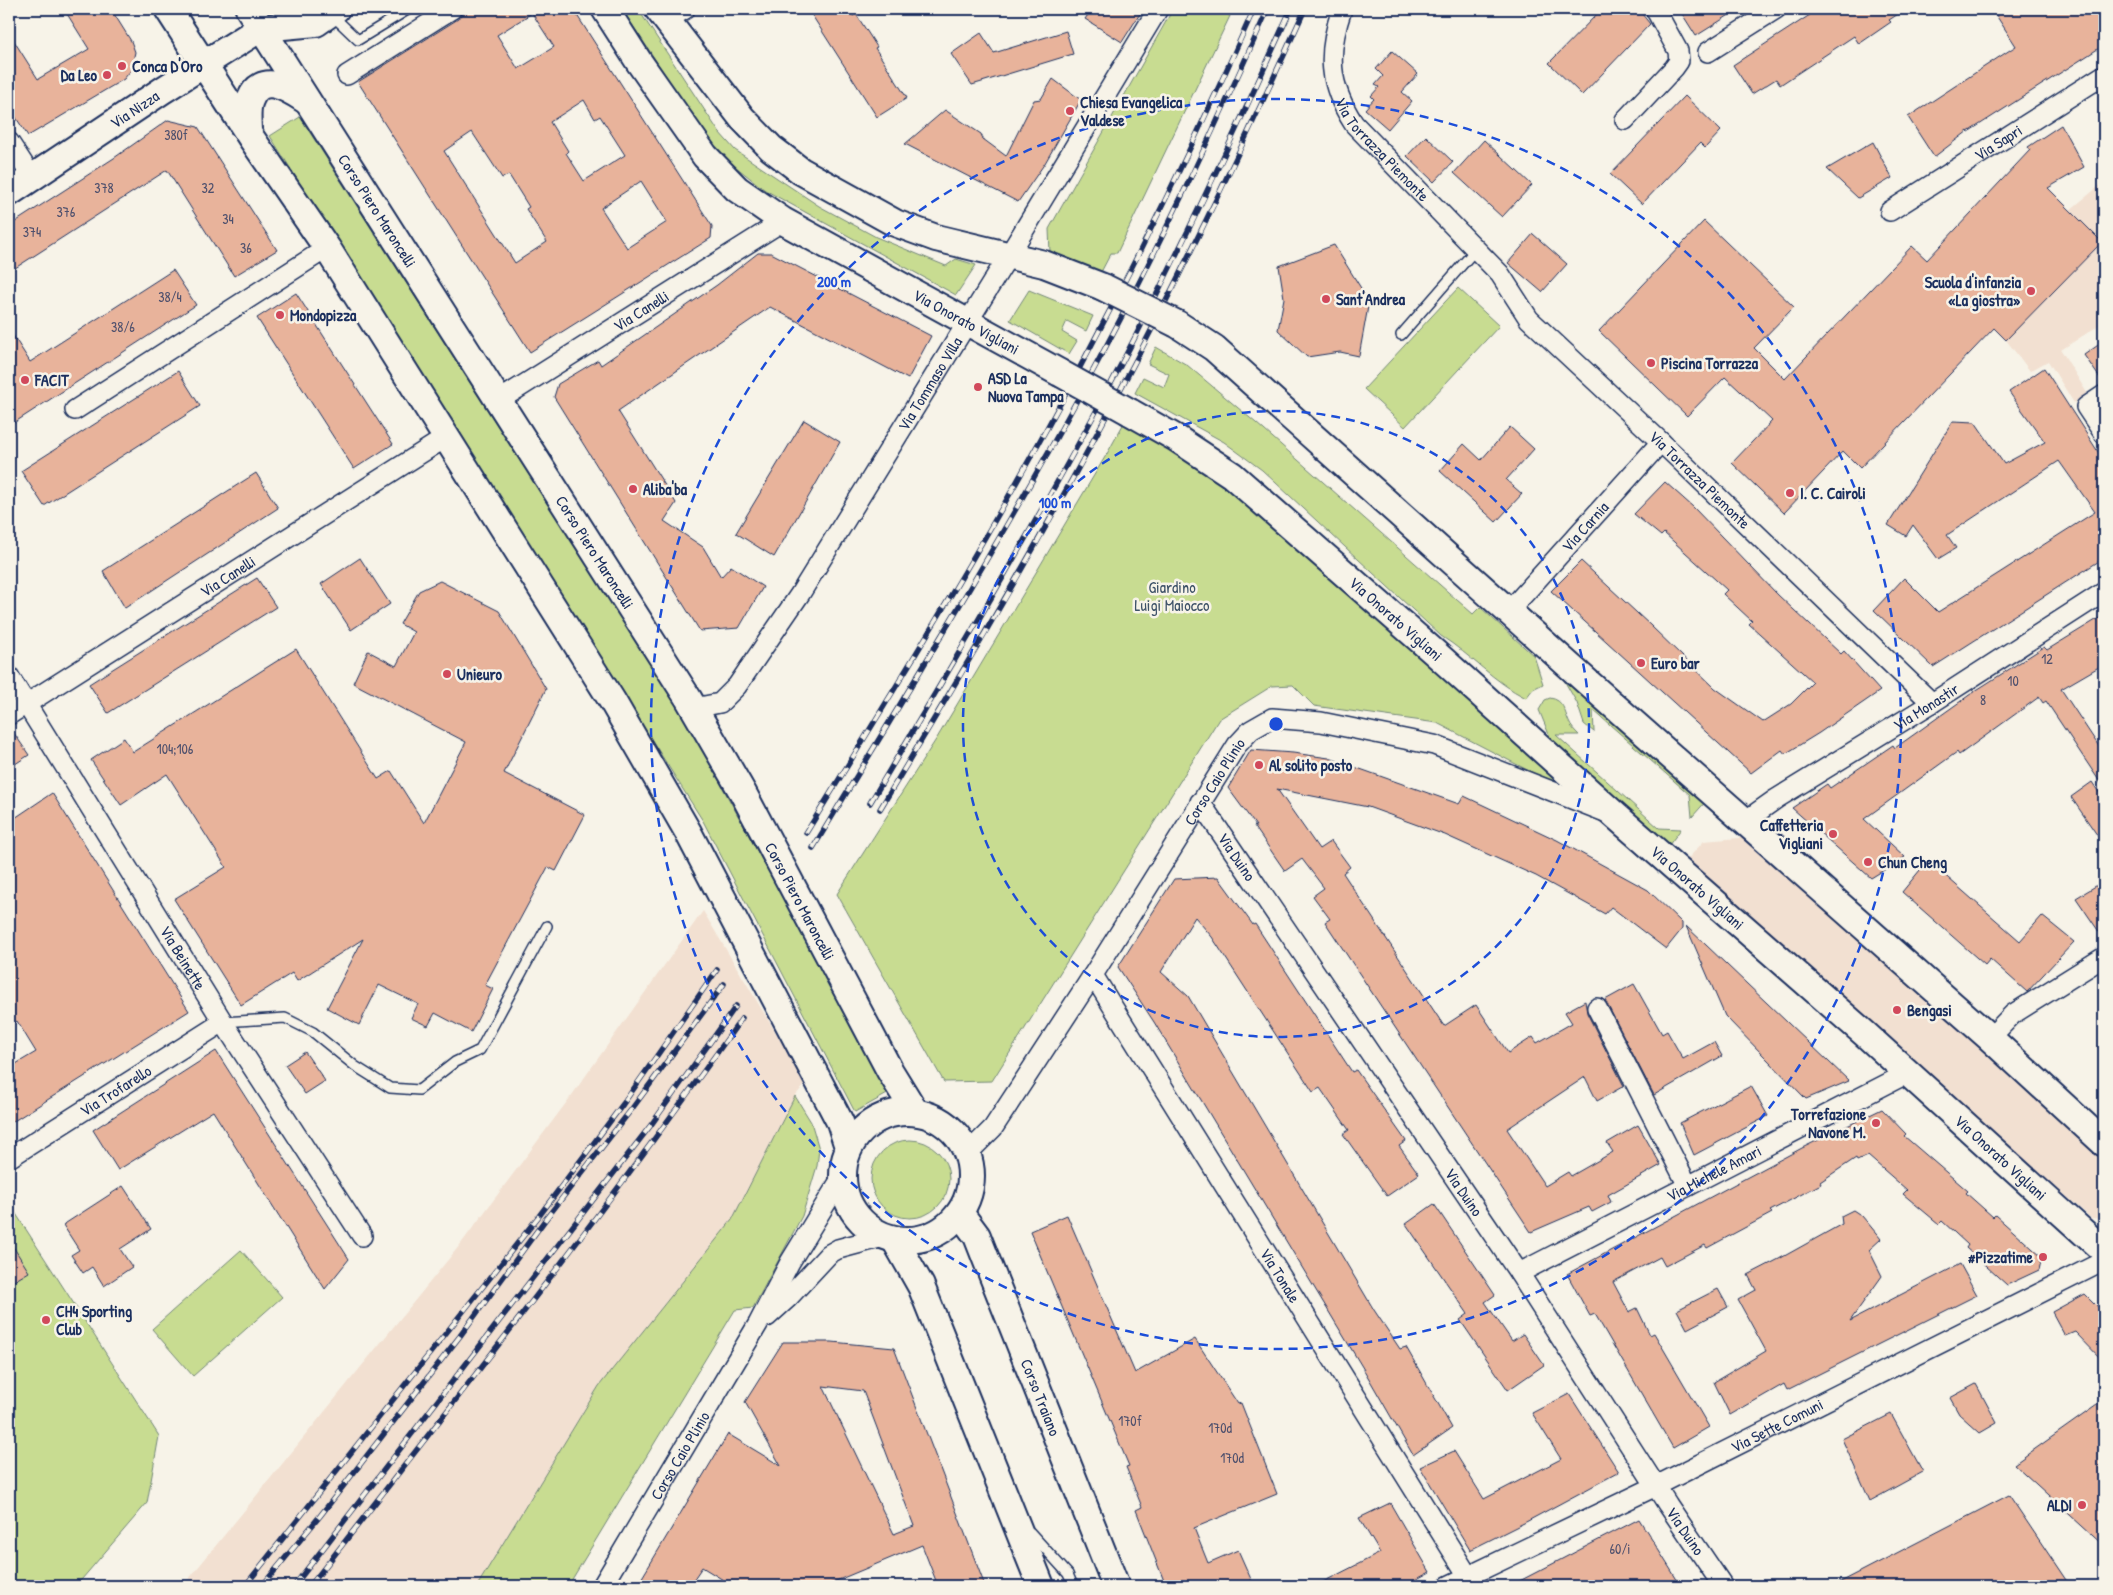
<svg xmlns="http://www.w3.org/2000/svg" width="2113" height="1595" font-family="'Patrick Hand',sans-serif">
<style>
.built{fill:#f2e0d1}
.green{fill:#c8dc91;stroke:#728678}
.building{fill:#e8b39b;stroke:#1b2f5e;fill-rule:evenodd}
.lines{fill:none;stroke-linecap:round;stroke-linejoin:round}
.lane-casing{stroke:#1b2f5e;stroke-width:12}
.street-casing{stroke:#1b2f5e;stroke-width:22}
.secondary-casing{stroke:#1b2f5e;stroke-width:30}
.lane{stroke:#f7f3e8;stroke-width:9}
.street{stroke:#f7f3e8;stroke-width:19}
.secondary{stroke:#f7f3e8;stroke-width:26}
.rail-casing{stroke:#1b2f5e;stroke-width:5.5}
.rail{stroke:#f7f3e8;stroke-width:4;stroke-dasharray:11;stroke-linecap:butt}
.secondary-bridge-casing{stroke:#1b2f5e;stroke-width:30;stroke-linecap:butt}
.secondary-bridge{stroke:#f7f3e8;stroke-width:26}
.ring{fill:none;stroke:#1d4ed8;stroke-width:2.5;stroke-dasharray:9 6}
.poi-dot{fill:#d1495b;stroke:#f7f3e8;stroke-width:2}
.labels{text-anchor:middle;stroke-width:5;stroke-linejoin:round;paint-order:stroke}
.number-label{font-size:14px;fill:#4e506d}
.poi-label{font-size:16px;font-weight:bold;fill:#1b2f5e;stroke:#f7f3e8;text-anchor:start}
.street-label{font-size:16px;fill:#1b2f5e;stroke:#f7f3e8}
.park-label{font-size:16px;fill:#3e5268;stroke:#f7f3e8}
.centre{fill:#1d4ed8;stroke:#f7f3e8;stroke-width:2.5}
.ring-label{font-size:15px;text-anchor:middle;font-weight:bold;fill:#1d4ed8;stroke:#f7f3e8;stroke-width:5;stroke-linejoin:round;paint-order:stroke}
</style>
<rect width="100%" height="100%" fill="#f7f3e8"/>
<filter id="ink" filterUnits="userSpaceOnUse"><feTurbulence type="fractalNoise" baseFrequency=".02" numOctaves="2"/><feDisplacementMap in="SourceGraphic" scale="10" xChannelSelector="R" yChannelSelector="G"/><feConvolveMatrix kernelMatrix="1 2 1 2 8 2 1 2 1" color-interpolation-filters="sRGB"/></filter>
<g filter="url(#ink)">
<g class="built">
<polygon points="2020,161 2070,210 2104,182 2104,322 2061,350 2087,393 2074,403 2048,361 2030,371 2006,340 1928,259"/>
<polygon points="1751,837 2104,1156 2104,1219 2091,1218 1684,863 1704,841"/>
<polygon points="703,911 806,1083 795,1096 732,1220 599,1386 477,1586 183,1586 460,1245 572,1095"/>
</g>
<g class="green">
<polygon points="622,9 638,9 719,132 735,150 819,206 876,237 946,266 956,259 976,265 956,295 765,190 731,163 708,140"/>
<polygon points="1173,9 1222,9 1230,16 1117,253 1111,253 1100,274 1050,253 1049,229"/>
<polygon points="300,117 687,722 889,1093 855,1112 703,821 270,136"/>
<polygon points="1458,288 1499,326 1405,427 1364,389"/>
<polygon points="1029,290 1093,316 1086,331 1067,321 1062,332 1077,341 1069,354 1010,320"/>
<path d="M1156,347l31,18 69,58 217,191 7,-7 54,49 9,28 -10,5 -7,9c-32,-16 -55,-43 -85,-62l-179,-166 -38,-28 -89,-49 8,-16 21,10 5,-13 -21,-10z"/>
<polygon points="1130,412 1176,438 1616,816 1437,723 1314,706 1293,685 1272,686 1219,719 992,1081 944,1082 837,894 937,738 1108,452"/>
<polygon points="1561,675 1708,799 1692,817 1690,795 1593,710 1594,732 1584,724 1577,703"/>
<path d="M1550,698c14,2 14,13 19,24 2,5 6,9 10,13h-23l103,93 22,1 -15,20 -116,-112 -11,-27 6,-10z"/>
<polygon points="795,1096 811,1122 819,1149 817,1166 802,1216 753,1308 735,1310 568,1586 477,1586 599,1386 732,1220"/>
<circle cx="910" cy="1179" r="39"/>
<polygon points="9,1203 159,1436 147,1503 76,1586 9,1586"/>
<polygon points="241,1250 282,1297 193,1376 152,1329"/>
</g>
<g class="building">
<polygon points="64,9 111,9 131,41 135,52 131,70 124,79 28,136 9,107 9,33 38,79 89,49"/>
<path d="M463,9h110l139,217 -1,12 -181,114 -172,-270 100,-63zM532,13l22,34 -36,22 -21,-34zM584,100l11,19 5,-3 25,39 -41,26 -18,-28 2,-2 -18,-29zM472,132l30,46 7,-3 20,32 -3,2 21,33 -32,21 -71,-112zM641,181l26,41 -40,26 -26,-40z"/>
<polygon points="808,9 848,9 853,16 856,14 877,47 875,48 907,98 877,117"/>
<polygon points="1092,9 1143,9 1122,42 1085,19"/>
<polygon points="1602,9 1638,9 1650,24 1582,95 1549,63"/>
<polygon points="1679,9 1739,9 1696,36"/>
<polygon points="1819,9 1906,9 1889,20 1891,22 1859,44 1854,36 1780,85 1776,79 1752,94 1733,65"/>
<polygon points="1992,9 2104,9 2104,45 1968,132 1968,131 1934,157 1908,117 2016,46"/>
<polygon points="1066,31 1073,54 972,85 951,54 981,33 994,53"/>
<polygon points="1392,51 1418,74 1402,92 1412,101 1388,129 1365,109 1374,99 1371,96 1379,87 1375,85 1383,76 1376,69"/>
<polygon points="1053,79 1081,100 1045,163 1018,202 905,144 945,110 981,134 983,139 1006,156 1034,100 1041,99"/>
<polygon points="1685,96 1721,131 1705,148 1700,143 1642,204 1610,174"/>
<polygon points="168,120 198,127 277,250 234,276 167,170 9,272 9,226 114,158"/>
<polygon points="2061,125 2084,167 2048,188 2102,242 2006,340 1994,328 1860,468 1843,451 1784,513 1732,463 1772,421 1725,377 1687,416 1599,331 1704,221 1794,307 1754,348 1785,379 1912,246 1927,260 2030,150 2028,147"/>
<polygon points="1426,136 1453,162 1434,182 1407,156"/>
<polygon points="1484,140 1532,185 1502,217 1454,173"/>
<polygon points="1873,142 1892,178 1858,198 1827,169"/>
<polygon points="1533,234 1567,264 1542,292 1508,263"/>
<polygon points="1334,245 1369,301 1359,356 1340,352 1307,357 1278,330 1284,298 1279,266"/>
<polygon points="758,253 771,253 931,336 908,379 770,307 618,411 676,503 664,521 703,547 721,577 731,566 763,587 739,628 700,631 554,397 558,384 598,360 601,365 717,285"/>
<polygon points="173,270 196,305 9,426 9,329 30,362"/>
<polygon points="296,293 393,444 354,469 257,318"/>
<polygon points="2104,341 2104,384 2084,355"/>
<polygon points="2044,368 2104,461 2104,558 1933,667 1874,610 1904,578 1938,612 2095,512 2059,461 1947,535 1956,548 1938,559 1913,525 1906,536 1888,525 1953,421 1975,422 2004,464 2045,442 2009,392"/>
<polygon points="178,371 200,406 44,506 21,471"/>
<polygon points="804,420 840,442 774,557 736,533"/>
<polygon points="1510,427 1534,449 1506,480 1522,494 1496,522 1440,471 1464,444 1481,460"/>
<polygon points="256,473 278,508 125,608 103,571"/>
<polygon points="1665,482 1693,507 1778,595 1841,654 1844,651 1880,691 1819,733 1785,754 1782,750 1751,773 1551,591 1581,561 1651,626 1715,688 1763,722 1791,704 1813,682 1749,624 1752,621 1723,594 1727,590 1664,533 1661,536 1634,514"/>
<polygon points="360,558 390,604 351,630 321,584"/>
<polygon points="257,578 276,607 108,713 89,684"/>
<polygon points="440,581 499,611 546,689 504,773 585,815 556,871 548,867 519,921 485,985 493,989 471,1032 435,1013 428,1026 411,1018 418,1004 379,985 359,1025 327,1008 363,939 297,981 292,973 241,1005 174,899 226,867 167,774 121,805 91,760 124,738 133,752 296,649 378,779 391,771 424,823 466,742 353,683 368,651 396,666 414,632 400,624 419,591"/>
<polygon points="2104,615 2104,664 2061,689 2104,754 2104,788 2046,701 2043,703 2039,697 1959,755 1957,752 1864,819 1905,857 1871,878 1792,808 1827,784 1830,788 1893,745 1895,748 1975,691 2044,647 2047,650"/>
<polygon points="9,726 29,755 9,768"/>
<polygon points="1251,750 1293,753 1329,758 1459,804 1464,796 1557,840 1648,890 1682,923 1682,929 1666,949 1611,907 1605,914 1536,876 1445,835 1368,807 1277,789 1319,849 1331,841 1350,867 1343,873 1444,1026 1476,1005 1508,1053 1533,1037 1537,1043 1572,1023 1565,1012 1585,1001 1587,1013 1624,1086 1597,1101 1585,1077 1507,1129 1545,1186 1568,1172 1571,1176 1613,1152 1607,1143 1638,1125 1661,1165 1608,1195 1611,1202 1592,1212 1589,1207 1531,1232 1325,922 1330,919 1313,896 1324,888 1302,859 1285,871 1254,826 1256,826 1228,788"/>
<polygon points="2092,782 2104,800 2104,845 2071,797"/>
<polygon points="52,793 189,1011 9,1124 9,1068 36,1052 17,1021 9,1026 9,822"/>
<polygon points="1925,864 1932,864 2020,941 2042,916 2074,942 2027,992 1990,959 1985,965 1902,892"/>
<polygon points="1218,877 1253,925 1255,924 1352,1072 1356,1070 1406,1141 1399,1146 1419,1174 1387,1196 1343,1134 1349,1130 1320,1088 1313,1092 1212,937 1195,917 1161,972 1188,996 1374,1310 1400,1349 1406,1347 1452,1428 1413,1455 1364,1370 1154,1022 1118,967 1174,879"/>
<polygon points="2104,881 2104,939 2076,898"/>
<polygon points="1686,926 1849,1081 1806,1099 1725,1016"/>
<polygon points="1634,984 1662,1034 1667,1031 1683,1059 1714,1042 1722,1056 1654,1095 1605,1000"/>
<polygon points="216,1051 349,1259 325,1289 213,1111 118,1170 93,1130"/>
<polygon points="305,1052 325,1081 305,1094 285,1065"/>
<polygon points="1751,1086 1768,1116 1694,1155 1680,1123"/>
<polygon points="1882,1109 1906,1134 1904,1136 1968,1191 1966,1193 1993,1217 1995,1215 2042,1257 2039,1270 2007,1285 1966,1248 1968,1245 1942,1221 1939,1224 1903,1194 1907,1190 1868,1156 1857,1161 1856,1158 1820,1182 1821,1184 1770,1211 1772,1213 1707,1248 1705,1245 1665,1266 1660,1257 1613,1282 1629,1312 1637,1308 1650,1335 1654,1333 1709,1427 1673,1448 1595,1314 1590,1316 1567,1274 1802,1148"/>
<polygon points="123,1186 151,1229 120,1249 132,1267 104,1286 92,1267 83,1273 71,1255 79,1250 63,1225"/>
<polygon points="1434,1204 1495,1295 1485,1302 1512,1341 1523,1334 1544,1365 1508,1390 1460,1320 1468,1314 1406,1224"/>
<polygon points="1853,1210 1862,1216 1881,1239 1869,1250 1882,1276 1850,1321 1960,1264 1977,1295 1787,1390 1784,1384 1730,1415 1714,1382 1766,1351 1738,1300 1756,1290 1748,1275 1779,1259 1842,1224 1841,1216"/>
<polygon points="1067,1215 1135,1373 1195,1339 1238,1404 1241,1403 1277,1494 1194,1528 1208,1563 1238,1550 1254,1586 1166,1586 1136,1510 1142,1507 1126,1467 1129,1466 1030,1231"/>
<polygon points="9,1240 29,1272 9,1284"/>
<polygon points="1718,1289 1728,1307 1687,1329 1677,1310"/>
<polygon points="2085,1294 2104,1313 2104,1362 2075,1332 2065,1336 2052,1312"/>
<path d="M783,1342h49l62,6 91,238h-47l-16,-41 -98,41h-91l-31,-19 -13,19h-52l91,-152 53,32 -36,-64zM823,1386l40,5 51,135 -20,8z"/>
<polygon points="1976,1384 1997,1423 1980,1433 1959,1414 1950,1398"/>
<polygon points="1569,1394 1619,1472 1524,1523 1470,1550 1420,1467 1454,1451 1484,1499 1561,1459 1532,1413"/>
<polygon points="2104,1400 2104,1546 2014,1464"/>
<polygon points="1891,1414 1923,1472 1870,1501 1842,1439"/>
<polygon points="2009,1495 2070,1586 1833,1586"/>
<polygon points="1390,1503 1430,1572 1404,1586 1315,1586 1380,1553 1359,1518"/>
<polygon points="1639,1519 1681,1586 1510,1586"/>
</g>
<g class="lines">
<g class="lane-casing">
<g id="lane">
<polyline points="332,15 358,40 409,9"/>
<polyline points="1401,335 1476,249"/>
<polyline points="223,1022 285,1018 313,1032 355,1066 390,1088 419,1090 455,1062 480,1050 547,926"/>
<polyline points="1030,1532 1068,1574 1073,1586"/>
</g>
</g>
<g class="street-casing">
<g id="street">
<path id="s1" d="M1342,9c-15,44 -14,75 12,115l146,150 29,45 132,123 271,261"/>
<polyline points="665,21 685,9"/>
<polyline points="1708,52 1776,9"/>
<polyline points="347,75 452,9"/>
<polyline points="1625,120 1674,68 1679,61 1678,51 1655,9"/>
<polyline points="9,142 32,177"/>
<path id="s2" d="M1890,211l214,-136"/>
<polyline points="2104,395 2086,407 2104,434"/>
<path id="s3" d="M498,401l285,-180"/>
<polyline points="75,410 327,248"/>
<path id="s4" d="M1508,612l153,-170"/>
<path id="s5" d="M9,676l214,346 139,214"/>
<path id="s6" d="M694,708l26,-5 17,-17 63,-92 209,-339 149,-246"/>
<path id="s7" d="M9,715l436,-277"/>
<path id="s8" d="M1200,802l319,471 149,232 55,81"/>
<path id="s9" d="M1745,821l31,-22 156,-96 172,-111"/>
<path id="s10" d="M1093,975l375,601"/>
<polyline points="1597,1008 1688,1186"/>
<polyline points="1990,1038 2013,1014 2104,957"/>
<path id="s11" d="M967,1154l26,-26 100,-153 144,-230 14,-15 21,-12 49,4 113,23 171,67"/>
<path id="s12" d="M9,1158l214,-136"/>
<path id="s13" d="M1519,1273l389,-200"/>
<polyline points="767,1317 788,1298 829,1254 838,1249 883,1237"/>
<path id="s14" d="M602,1586l156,-262 32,-62 52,-85"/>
<path id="s15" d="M1448,1586l208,-100 448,-225"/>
</g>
</g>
<g class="secondary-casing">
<g id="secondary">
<polyline points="168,9 252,139 327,248 613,702 688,832 840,1122 848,1147"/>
<path id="s16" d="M249,9l439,689 55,95 147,278 24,39"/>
<path id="s17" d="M605,9l34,53 66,94 32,33 46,32 277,152"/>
<polyline points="658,9 742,118 771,148 801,171 895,223 936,238 1044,264 1103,287"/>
<path d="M248,132c0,-10 -2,-23 2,-32 12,-30 40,-10 57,1"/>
<path id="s18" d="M9,193l154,-103 98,-62 55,-5 20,-14"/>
<polyline points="1177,324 1214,348 1603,696 1990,1038 2104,1143"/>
<path id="s19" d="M1130,412l46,26 56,37 202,177 182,164 248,217 240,218"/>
<circle cx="907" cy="1176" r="64"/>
<path id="s20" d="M960,1213l17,23 9,23 130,327"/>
<polyline points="895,1240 921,1286 1041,1586"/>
</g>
</g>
<use href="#lane" class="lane"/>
<use href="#street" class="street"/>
<use href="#secondary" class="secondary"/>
<g class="rail-casing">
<g id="rail">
<path d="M870,803c81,-136 162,-272 237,-412 66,-124 126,-253 184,-382"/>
<path d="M880,809c83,-137 164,-274 238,-415 67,-126 128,-255 187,-385"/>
<path d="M806,833c71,-115 142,-230 209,-348 88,-154 167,-314 239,-476"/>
<path d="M813,848c94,-155 189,-309 275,-468 66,-121 124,-246 180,-371"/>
<polyline points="245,1586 539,1216 623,1104 717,970"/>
<polyline points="262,1586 320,1516 460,1336 545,1220 631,1110 724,984"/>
<polyline points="294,1586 651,1125 736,1006"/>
<path d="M310,1586c147,-187 294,-374 432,-568"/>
</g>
</g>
<use href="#rail" class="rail"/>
<g class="secondary-bridge-casing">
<g id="secondary-bridge">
<polyline points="1103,287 1177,324"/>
<polyline points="1060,373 1130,412"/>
</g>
</g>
<use href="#secondary-bridge" class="secondary-bridge"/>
</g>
</g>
<g class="ring">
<circle cx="1276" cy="724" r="313"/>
<circle cx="1276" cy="724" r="625"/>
</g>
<g class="poi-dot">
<circle cx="122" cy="66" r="5"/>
<circle cx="107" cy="75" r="5"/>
<circle cx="1070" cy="111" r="5"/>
<circle cx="2031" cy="291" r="5"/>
<circle cx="1326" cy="299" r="5"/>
<circle cx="280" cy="315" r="5"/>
<circle cx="1651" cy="363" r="5"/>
<circle cx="25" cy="380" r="5"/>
<circle cx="978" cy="387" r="5"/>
<circle cx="633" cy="489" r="5"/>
<circle cx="1790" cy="493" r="5"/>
<circle cx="1641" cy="663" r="5"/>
<circle cx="447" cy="674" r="5"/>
<circle cx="1259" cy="765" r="5"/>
<circle cx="1833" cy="834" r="5"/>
<circle cx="1868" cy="862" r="5"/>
<circle cx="1897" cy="1010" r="5"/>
<circle cx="1876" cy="1123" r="5"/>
<circle cx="2043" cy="1257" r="5"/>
<circle cx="46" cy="1320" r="5"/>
<circle cx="2082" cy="1505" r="5"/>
</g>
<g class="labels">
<g class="number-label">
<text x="176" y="140">380f</text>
<text x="104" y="193">378</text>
<text x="208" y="193">32</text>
<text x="66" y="217">376</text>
<text x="228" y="224">34</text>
<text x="32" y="237">374</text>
<text x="246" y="253">36</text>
<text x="170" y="302">38/4</text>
<text x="123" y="332">38/6</text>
<text x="2047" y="664">12</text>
<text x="2013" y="686">10</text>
<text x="1983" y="705">8</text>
<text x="175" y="754">104;106</text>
<text x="1130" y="1426">170f</text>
<text x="1220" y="1433">170d</text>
<text x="1232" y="1463">170d</text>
<text x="1620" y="1554">60/i</text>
</g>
<g class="poi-label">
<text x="132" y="72">Conca D'Oro</text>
<text x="97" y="81" text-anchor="end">Da Leo</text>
<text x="1080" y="108">Chiesa Evangelica<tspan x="1080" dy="18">Valdese</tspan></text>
<text x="2021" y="288" text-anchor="end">Scuola d'infanzia<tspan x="2021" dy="18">«La giostra»</tspan></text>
<text x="1336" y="305">Sant'Andrea</text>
<text x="290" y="321">Mondopizza</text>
<text x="1661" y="369">Piscina Torrazza</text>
<text x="988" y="384">ASD La<tspan x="988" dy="18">Nuova Tampa</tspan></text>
<text x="35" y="386">FACIT</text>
<text x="643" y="495">Aliba'ba</text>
<text x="1800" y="499">I. C. Cairoli</text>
<text x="1651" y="669">Euro bar</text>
<text x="457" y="680">Unieuro</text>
<text x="1269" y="771">Al solito posto</text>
<text x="1823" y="831" text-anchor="end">Caffetteria<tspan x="1823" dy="18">Vigliani</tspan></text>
<text x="1878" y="868">Chun Cheng</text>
<text x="1907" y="1016">Bengasi</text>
<text x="1866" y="1120" text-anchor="end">Torrefazione<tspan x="1866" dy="18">Navone M.</tspan></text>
<text x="2033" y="1263" text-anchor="end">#Pizzatime</text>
<text x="56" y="1317">CH4 Sporting<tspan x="56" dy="18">Club</tspan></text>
<text x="2072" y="1511" text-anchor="end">ALDI</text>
</g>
<g class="street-label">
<text dy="6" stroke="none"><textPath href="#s18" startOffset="151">Via Nizza</textPath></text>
<text dy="6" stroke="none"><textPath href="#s2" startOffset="128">Via Sapri</textPath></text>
<text dy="6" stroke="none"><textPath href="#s1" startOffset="158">Via Torrazza Piemonte</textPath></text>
<text dy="6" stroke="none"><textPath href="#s16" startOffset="239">Corso Piero Maroncelli</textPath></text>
<text dy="6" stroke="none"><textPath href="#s3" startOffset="169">Via Canelli</textPath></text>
<text dy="6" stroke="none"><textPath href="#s17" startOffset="489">Via Onorato Vigliani</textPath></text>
<text dy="6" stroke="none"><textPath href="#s6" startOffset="409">Via Tommaso Villa</textPath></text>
<text dy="6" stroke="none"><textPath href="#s1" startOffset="618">Via Torrazza Piemonte</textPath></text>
<text dy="6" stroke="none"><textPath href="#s4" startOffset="115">Via Carnia</textPath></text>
<text dy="6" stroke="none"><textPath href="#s16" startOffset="644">Corso Piero Maroncelli</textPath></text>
<text dy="6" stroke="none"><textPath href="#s7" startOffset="259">Via Canelli</textPath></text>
<text dy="6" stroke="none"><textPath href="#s19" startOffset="338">Via Onorato Vigliani</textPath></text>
<text dy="6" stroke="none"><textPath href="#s9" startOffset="214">Via Monastir</textPath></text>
<text dy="6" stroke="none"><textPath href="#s11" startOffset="448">Corso Caio Plinio</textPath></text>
<text dy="6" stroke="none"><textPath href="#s8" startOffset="66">Via Duino</textPath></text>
<text dy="6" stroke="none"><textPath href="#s19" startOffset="742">Via Onorato Vigliani</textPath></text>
<text dy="6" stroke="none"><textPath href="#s16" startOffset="1049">Corso Piero Maroncelli</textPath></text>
<text dy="6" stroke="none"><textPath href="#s5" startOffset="331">Via Beinette</textPath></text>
<text dy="6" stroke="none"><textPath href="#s12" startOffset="126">Via Trofarello</textPath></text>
<text dy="6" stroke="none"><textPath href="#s19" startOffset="1148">Via Onorato Vigliani</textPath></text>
<text dy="6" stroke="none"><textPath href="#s13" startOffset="219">Via Michele Amari</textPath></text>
<text dy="6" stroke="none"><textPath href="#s8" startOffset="471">Via Duino</textPath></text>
<text dy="6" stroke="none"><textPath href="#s10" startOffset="354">Via Tonale</textPath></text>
<text dy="6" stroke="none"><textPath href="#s20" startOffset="202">Corso Traiano</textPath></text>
<text dy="6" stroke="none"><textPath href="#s15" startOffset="366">Via Sette Comuni</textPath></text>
<text dy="6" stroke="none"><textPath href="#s14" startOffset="152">Corso Caio Plinio</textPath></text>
<text dy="6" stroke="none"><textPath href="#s8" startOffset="876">Via Duino</textPath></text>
</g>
<g class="park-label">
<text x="1172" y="593">Giardino<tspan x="1172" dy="18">Luigi Maiocco</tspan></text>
</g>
</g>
<circle cx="1276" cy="724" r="8" class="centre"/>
<g class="ring-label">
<text x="834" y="287">200 m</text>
<text x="1055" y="508">100 m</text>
</g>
<rect width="2113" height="1595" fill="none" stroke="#f7f3e8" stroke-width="30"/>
<rect x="15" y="15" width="2083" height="1565" fill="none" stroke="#1b2f5e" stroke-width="2" filter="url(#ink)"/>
</svg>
